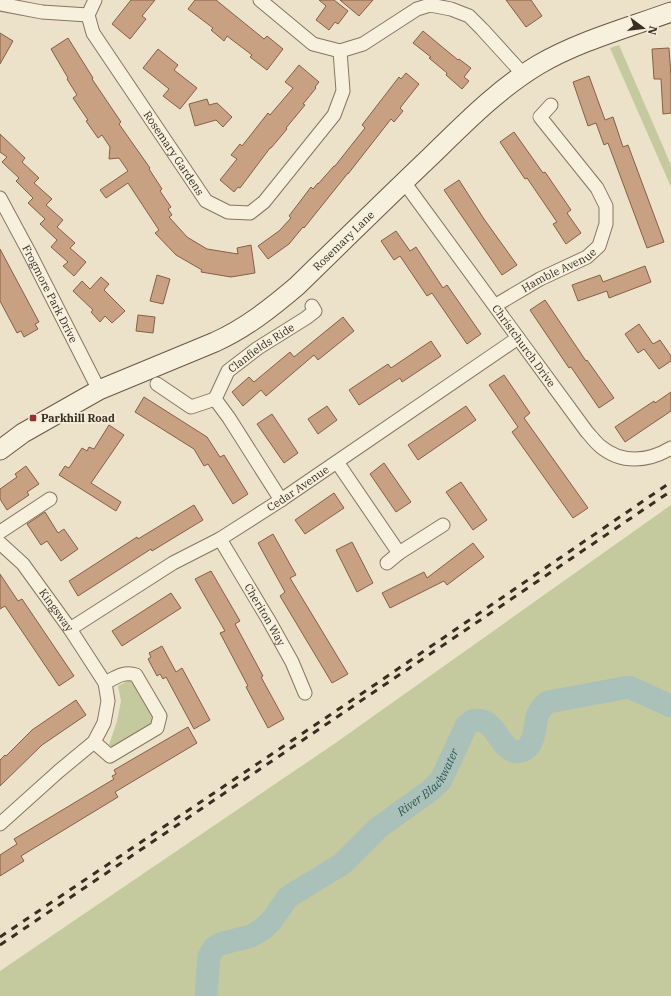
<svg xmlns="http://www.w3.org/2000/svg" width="671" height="996" font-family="'IBM Plex Serif',serif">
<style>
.green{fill:#c4ca9e}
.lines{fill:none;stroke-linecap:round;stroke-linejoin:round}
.river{stroke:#aac1ba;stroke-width:23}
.building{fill:#c8a082;stroke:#856046}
.street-casing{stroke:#88755f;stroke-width:15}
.secondary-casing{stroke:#6a5642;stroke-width:21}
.street{stroke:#f7f0dd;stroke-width:13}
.secondary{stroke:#f7f0dd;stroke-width:19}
.rail{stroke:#392d22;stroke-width:3;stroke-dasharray:7 7;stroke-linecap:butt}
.poi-dot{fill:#933333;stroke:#f4ecd9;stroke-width:1.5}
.labels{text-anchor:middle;stroke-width:3.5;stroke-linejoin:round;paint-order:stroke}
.street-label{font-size:11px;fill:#392d22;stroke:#f4ecd9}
.poi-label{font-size:11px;font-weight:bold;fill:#392d22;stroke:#f4ecd9;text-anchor:start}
.water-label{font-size:12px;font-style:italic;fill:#325856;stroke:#f4ecd9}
</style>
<rect width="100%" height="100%" fill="#ece2ca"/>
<g class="green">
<polygon points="619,45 671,165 671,187 610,48"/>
<polygon points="671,505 671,996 0,996 0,971 334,744"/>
<polygon points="132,679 153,714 153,725 115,748 109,745 117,721 121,701 118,686"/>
</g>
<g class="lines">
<path class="river" id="s1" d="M206,996l3,-40 5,-8 6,-4 31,-8 12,-7 9,-9 16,-23 54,-33 36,-36 53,-38 10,-10 25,-54 6,-5c21,-5 24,18 37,28 3,2 8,3 12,2 15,-4 13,-26 17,-37 2,-5 6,-9 10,-12l81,-15 42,19"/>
</g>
<g class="building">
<polygon points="131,0 155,0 142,16 146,19 130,39 112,24"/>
<polygon points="195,0 216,0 264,39 267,36 283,49 267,70 250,57 252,55 227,36 224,41 211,30 213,28 188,9"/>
<polygon points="319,0 334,0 348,11 338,24 335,22 329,30 316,20 326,6"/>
<polygon points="340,0 373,0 359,16"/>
<polygon points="506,0 531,0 542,16 526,27"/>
<polygon points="423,31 458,60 459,59 471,68 464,77 469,81 462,89 446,75 447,73 429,58 431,57 413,43"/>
<polygon points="0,33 13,41 0,64"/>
<polygon points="68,38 93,78 92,79 121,122 119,124 150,168 149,169 162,189 160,191 171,207 168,209 172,215 169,217 187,237 207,249 238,254 237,248 251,245 255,273 231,277 201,272 202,270 176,255 155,233 159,230 128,183 106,198 100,190 128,171 119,158 109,159 110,147 102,135 98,138 86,121 88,120 73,98 77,95 67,79 68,78 51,49"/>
<polygon points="669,48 671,76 671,113 663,114 661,79 654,79 652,49"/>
<polygon points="158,49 178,65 174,70 197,88 180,109 163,96 169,89 143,68"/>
<polygon points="299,65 319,82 315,87 316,88 303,104 305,105 286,128 287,129 271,148 270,148 240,188 238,187 234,192 220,180 237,159 231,155 240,144 242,146 268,113 270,115 293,88 285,82"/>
<polygon points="406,73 419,84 400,108 403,111 394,122 391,119 348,174 348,173 304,228 303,227 289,244 268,259 258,246 279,231 291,218 289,216 311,187 313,189 318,183 318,184 334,166 335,166 365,128 362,125 399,77 401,79"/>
<polygon points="589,76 605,120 613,117 623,147 628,145 664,242 647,248 608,143 604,145 596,123 588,126 573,82"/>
<polygon points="207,99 209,105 217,103 232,117 223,127 216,120 195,126 189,104"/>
<polygon points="514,132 543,173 545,172 571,210 567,213 581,233 566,244 553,224 557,222 527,178 525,179 500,142"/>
<polygon points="0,134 25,158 22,162 39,178 34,183 52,199 46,205 63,220 57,227 75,243 70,248 86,262 74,276 63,266 68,262 51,247 57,240 40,224 45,219 28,203 33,198 16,181 19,178 2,162 7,157 0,152"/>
<polygon points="459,180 484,219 517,265 502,275 444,190"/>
<polygon points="396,231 410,251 416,247 443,288 447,285 481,334 467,344 432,293 427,296 400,256 394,260 381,241"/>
<polygon points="0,249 39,322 35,324 38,329 24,337 21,331 17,333 0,301"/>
<polygon points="645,266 651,282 609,298 607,291 578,301 572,285 600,275 603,282"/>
<polygon points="157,275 170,279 163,304 150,301"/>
<polygon points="101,277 109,284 104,290 125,311 112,323 105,316 100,322 91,312 93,310 73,291 82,281 90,289"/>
<polygon points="545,300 586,361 587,360 614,398 599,408 571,367 569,368 530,310"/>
<polygon points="138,315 155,317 153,333 136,331"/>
<polygon points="343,317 354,331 318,360 314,355 266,396 261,390 243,406 232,392 249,377 254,382 290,352 294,357"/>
<polygon points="639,324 653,344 660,340 671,356 671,361 659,369 644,349 638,353 625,334"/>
<polygon points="431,341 441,356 402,382 400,378 359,405 349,390 388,364 391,368"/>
<polygon points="504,375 530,413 524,418 588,508 573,518 512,432 518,427 489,385"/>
<polygon points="671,392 671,411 625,442 615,427 654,401 655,403"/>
<polygon points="144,397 207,437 220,457 224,455 248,494 233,504 208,464 204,466 194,449 135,412"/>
<polygon points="327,406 337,420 318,434 308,419"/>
<polygon points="466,406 476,420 418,460 408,445"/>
<polygon points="272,414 298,453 284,463 257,424"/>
<polygon points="109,425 124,435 91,483 121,502 116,511 59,475 65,466 69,468 82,448 87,451 89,447 94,449"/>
<polygon points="384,463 411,502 396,512 370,474"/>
<polygon points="26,466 39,484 27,492 29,495 7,510 0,499 0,489 17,477 15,474"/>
<polygon points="461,482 487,520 473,530 446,492"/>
<polygon points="334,493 344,508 305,534 295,520"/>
<polygon points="194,505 203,520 152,551 151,549 78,596 69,581 137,537 138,539"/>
<polygon points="45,512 58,533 64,529 78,549 61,561 47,541 41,545 27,524"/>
<polygon points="273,534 296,575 290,578 348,674 332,683 280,596 285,592 258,543"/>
<polygon points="352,542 373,583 357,592 336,550"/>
<polygon points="473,543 484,557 447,585 444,581 390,608 382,593 424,572 427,578"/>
<polygon points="211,571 240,621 235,624 263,676 261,677 284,719 268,728 246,687 248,686 220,633 225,631 195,579"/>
<polygon points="0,574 18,601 22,599 74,676 59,686 5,606 0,609"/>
<polygon points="171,593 181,608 122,646 112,631"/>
<polygon points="162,646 176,672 182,668 210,720 194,729 166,677 163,679 160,674 157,676 148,659 151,657 149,653"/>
<polygon points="76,700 86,715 42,745 0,786 0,760 5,755 6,756 32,730"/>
<polygon points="188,727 197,743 115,792 118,797 21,856 24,861 0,876 0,855 17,844 14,839 114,779 112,776 116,774 114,770"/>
</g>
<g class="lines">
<g class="street-casing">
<g id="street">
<path id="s2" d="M95,0l-7,15 5,18 113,168 22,11 22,1 14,-11 70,-87 9,-24 -3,-40"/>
<polyline points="260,0 313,44 340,51 363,44 417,9 430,5 451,9 469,16 482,29 523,74"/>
<polyline points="0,4 42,12 88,15"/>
<path id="s3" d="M404,182l183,250c4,4 8,10 13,14 21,18 48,16 71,2"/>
<path id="s4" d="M0,198l29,54 70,138"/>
<path id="s5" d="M496,305l44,-26 47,-22 12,-11 7,-22v-18l-9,-18 -57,-71 11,-12"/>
<polyline points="157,384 191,407 215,399"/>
<polyline points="337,462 399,553 443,525"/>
<path id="s6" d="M281,500l-52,-82 -14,-19 13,-28 30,-23 48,-30 9,-7 -3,-5"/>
<polyline points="0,532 50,499"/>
<path id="s7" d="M220,539l48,80 24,43 13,31"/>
<path id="s8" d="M0,543l23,21 47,65 35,54 3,18 -4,22 -10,19 -35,29 -59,53"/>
<polyline points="387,563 399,553"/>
<path id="s9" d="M70,629l103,-66 47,-24 61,-39 237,-162"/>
<path d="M94,742l16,14 47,-28 3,-12 -24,-41c-12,-4 -20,2 -31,8"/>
</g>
</g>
<g class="secondary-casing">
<g id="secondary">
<path id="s10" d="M0,450l23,-17 76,-43 116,-48c31,-14 56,-34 82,-56 44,-43 88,-86 133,-129 34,-33 68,-68 108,-92 41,-24 89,-37 133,-53"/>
</g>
</g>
<use href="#street" class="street"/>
<use href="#secondary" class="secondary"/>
<g class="rail">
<polyline points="0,937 370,688 671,482"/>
<polyline points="0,945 671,491"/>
</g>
</g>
<rect class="poi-dot" x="29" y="414" width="8" height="8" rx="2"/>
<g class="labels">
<g class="street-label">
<text dy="4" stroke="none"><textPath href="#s2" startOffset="180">Rosemary Gardens</textPath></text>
<text dy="4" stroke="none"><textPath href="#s10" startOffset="406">Rosemary Lane</textPath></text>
<text dy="4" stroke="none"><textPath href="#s5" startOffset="72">Hamble Avenue</textPath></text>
<text dy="4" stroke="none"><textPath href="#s4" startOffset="108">Frogmore Park Drive</textPath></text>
<text dy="4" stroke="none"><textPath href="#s3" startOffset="203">Christchurch Drive</textPath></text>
<text dy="4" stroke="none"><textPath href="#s6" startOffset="192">Clanfields Ride</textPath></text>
<text dy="4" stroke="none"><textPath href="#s9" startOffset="268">Cedar Avenue</textPath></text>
<text dy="4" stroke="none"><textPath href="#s8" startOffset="88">Kingsway</textPath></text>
<text dy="4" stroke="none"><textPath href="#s7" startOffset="88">Cheriton Way</textPath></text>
</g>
<g class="poi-label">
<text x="41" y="422">Parkhill Road</text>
</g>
<g class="water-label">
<text dy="4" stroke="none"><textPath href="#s1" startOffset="327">River Blackwater</textPath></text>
</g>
</g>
<g transform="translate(643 28) rotate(105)" stroke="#f4ecd9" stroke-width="3" paint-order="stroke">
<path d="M0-3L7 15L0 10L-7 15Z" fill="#392d22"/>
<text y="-6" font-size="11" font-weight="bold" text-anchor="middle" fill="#392d22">N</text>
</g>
</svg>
